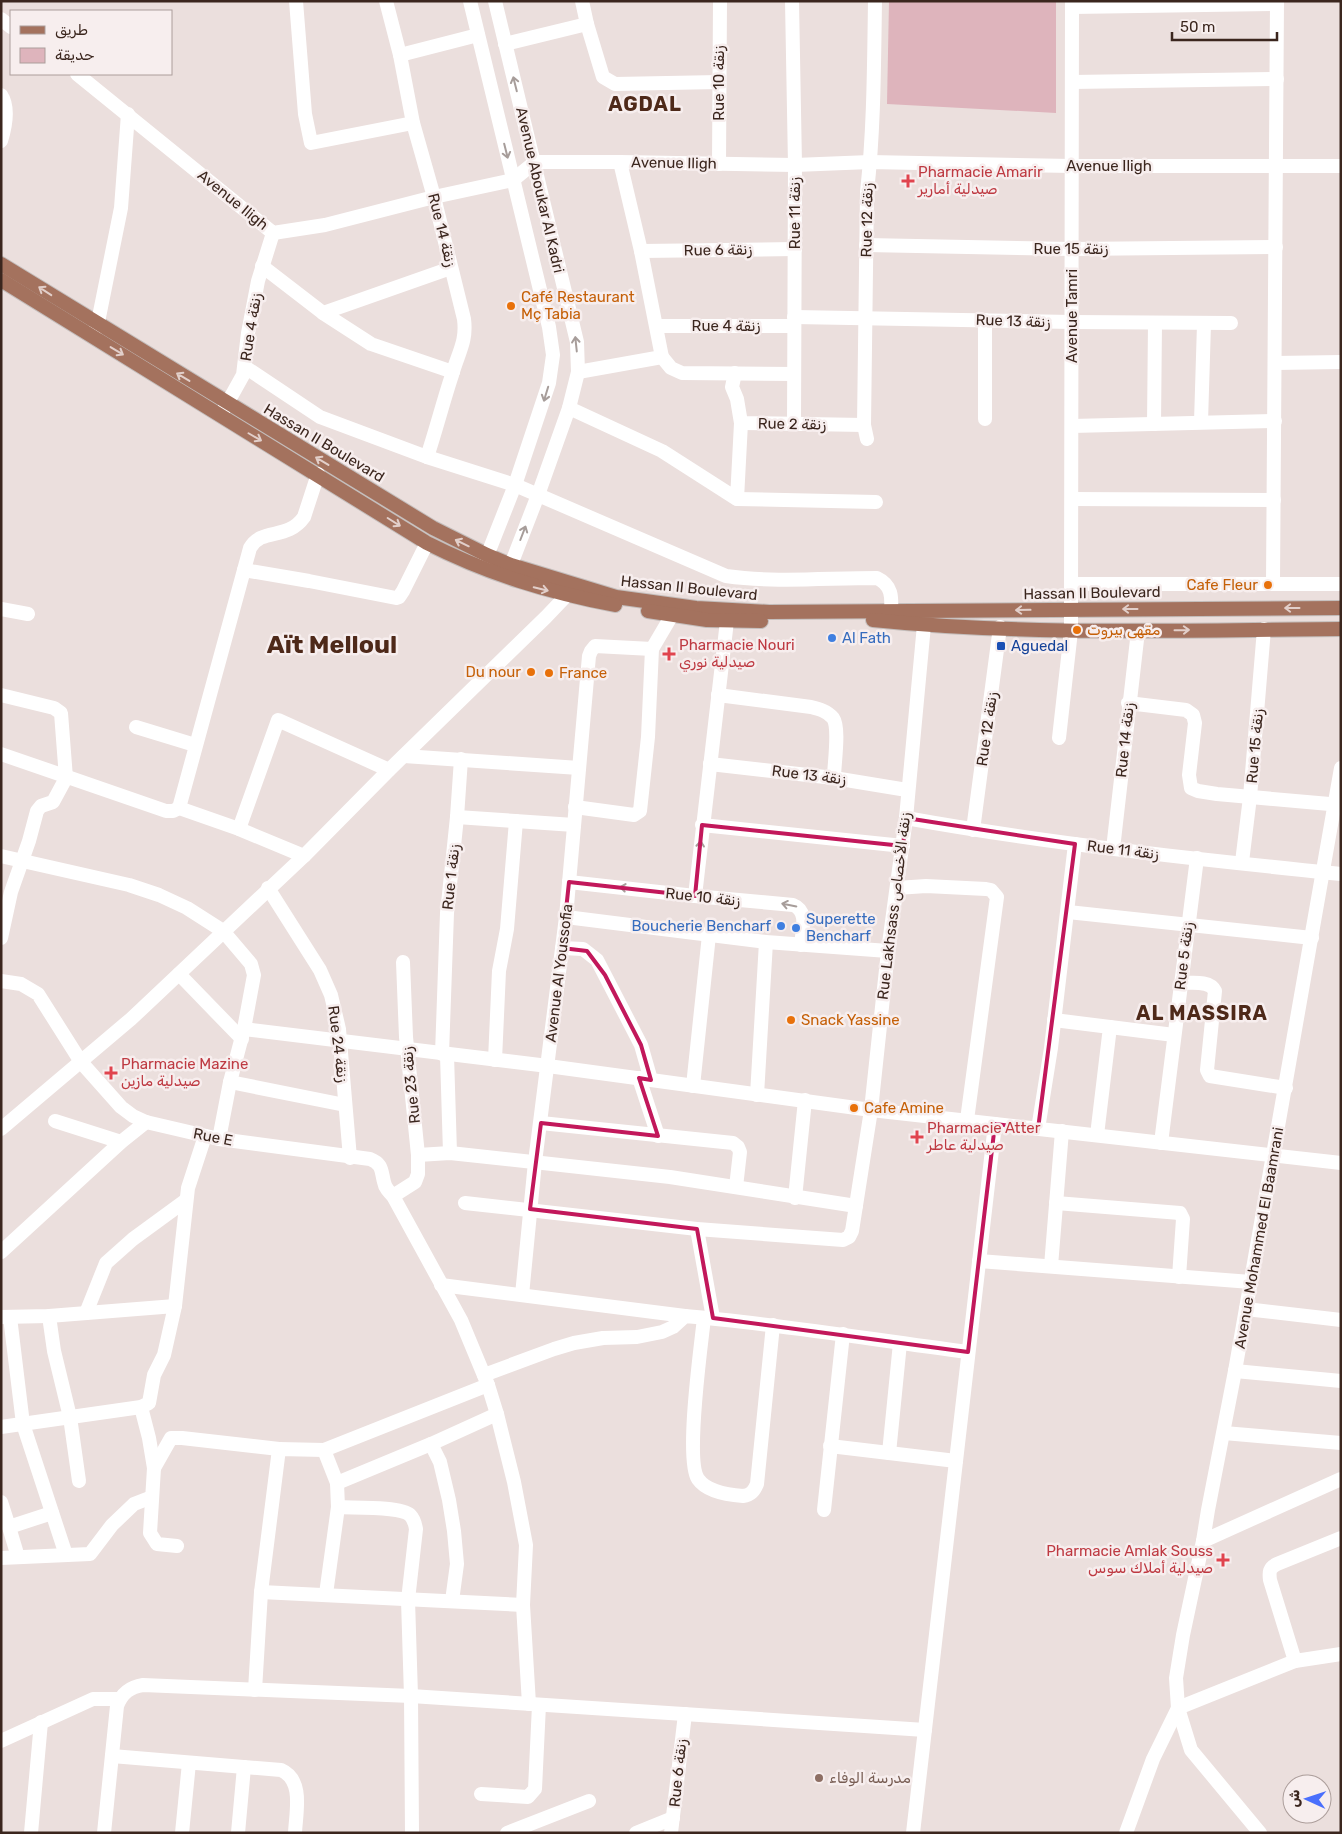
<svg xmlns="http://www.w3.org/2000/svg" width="1342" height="1834" font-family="Rubik,Cairo,sans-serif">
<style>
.green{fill:#deb4bc}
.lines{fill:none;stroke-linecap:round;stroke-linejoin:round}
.primary-casing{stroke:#c4bebc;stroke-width:16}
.minor{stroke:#fff;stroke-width:14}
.tertiary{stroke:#fff;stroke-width:14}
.primary{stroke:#a4725e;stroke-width:14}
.oneway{stroke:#a79d9a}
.oneway2{stroke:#e2cfca}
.marked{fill:none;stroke:#c2185b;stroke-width:4;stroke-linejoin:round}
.health-dot{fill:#e0444e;stroke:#f7eeee;stroke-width:2}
.food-dot{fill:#e8710a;stroke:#f7eeee;stroke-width:2}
.shop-dot{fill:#3f7fe0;stroke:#f7eeee;stroke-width:2}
.transit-dot{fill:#1a4fb4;stroke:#f7eeee;stroke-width:2}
.education-dot{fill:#8d6e63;stroke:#f7eeee;stroke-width:2}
.labels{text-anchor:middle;stroke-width:5;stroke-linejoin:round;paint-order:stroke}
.street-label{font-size:15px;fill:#3b261e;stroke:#f7eeee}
.health-label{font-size:15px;fill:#be3a42;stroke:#f7eeee;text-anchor:start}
.food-label{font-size:15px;fill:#c56008;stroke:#f7eeee;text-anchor:start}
.shop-label{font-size:15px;fill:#366cbe;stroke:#f7eeee;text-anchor:start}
.transit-label{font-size:15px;fill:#164399;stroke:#f7eeee;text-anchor:start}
.education-label{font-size:15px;fill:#785e54;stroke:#f7eeee;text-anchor:start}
.district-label{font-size:20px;font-weight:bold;letter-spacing:1px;fill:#4e2919;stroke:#f7eeee}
.town-label{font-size:25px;font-weight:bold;fill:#4e2919;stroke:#f7eeee}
</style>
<rect width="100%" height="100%" fill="#ebdfdd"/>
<polygon class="green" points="889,1 1056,1 1056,113 887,104"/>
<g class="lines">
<g class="primary-casing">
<g id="primary">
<polyline points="1,264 433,528 487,555 511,565 616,597 696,608 769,612 1341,608"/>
<path d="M1,280l426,263c61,31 121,49 188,62"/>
<polyline points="648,611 707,620 761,621"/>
<path d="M873,620c155,16 312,10 468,9"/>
</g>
</g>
<g class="minor">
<polyline points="296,1 305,114 311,143 413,123"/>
<path d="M386,1l14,54 13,68 21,74 30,122c3,23 -6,34 -12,56 -9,27 -16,55 -25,82"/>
<polyline points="470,1 549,327 553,355 549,383 515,485 483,566"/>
<polyline points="495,1 577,342 578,372 569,408 538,495 507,575"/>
<polyline points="582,1 587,24 603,77 615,84 719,82"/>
<polyline points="792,1 795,165 794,424"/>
<polyline points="1072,7 1277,4"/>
<polyline points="1,19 11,27"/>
<polyline points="505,44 587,24"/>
<polyline points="400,55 478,35"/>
<polyline points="77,74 273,233 325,225 434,197 513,180 535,162 620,162 795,165 870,162 1072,166 1341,166"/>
<polyline points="1072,82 1277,79"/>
<path d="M1,95c8,12 4,33 0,46"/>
<polyline points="620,162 641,251 662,357"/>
<polyline points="719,164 720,1"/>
<polyline points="866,245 1072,249 1276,247"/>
<polyline points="641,251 795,249"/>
<polyline points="262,266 323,313 371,344 453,372"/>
<polyline points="323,313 451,268"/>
<polyline points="794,317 1072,322 1231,323"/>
<polyline points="985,320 985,419"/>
<polyline points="657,326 794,326"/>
<polyline points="94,333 98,322 121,208 128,114"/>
<polyline points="1275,363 1341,362"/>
<path d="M245,367l75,50 107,40 88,28 211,91c50,7 100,2 151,2 15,7 15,19 14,34"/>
<polyline points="578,372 662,357 671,368 682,373 794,374"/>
<polyline points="735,373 732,387 737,399 741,423 864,425"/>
<polyline points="569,408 662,451 737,499 741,423"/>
<polyline points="223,411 243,375 248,333 258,281 273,233"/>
<polyline points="1201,422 1204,324"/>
<polyline points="1154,424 1155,323"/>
<polyline points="1072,426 1275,421"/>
<path d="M867,439l-3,-14 3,-233c7,-63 7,-127 8,-191"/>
<polyline points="737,499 876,502"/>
<polyline points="1072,499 1274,500"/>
<polyline points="244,570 309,581 396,598 399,597 403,591 427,543"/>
<polyline points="1273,583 1277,1"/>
<polyline points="1072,584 1341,584"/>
<polyline points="1,609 28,614"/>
<polyline points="1,695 54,708 61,713 66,778 53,802 41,806 37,811 29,841 11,892 1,938"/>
<path d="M718,695l93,12c8,2 16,4 22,11 7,10 1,46 1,60"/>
<polyline points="1128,703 1186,710 1193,715 1195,723 1189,775 1191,788 1198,791 1217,794 1341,805"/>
<polyline points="136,727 195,745"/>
<polyline points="1059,738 1071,631 1071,609 1072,1"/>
<polyline points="1,754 166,811 173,811 179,808 239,829 304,856"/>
<polyline points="404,756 579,768"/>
<polyline points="710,764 834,778 907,790"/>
<polyline points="575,807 634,815 640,811 648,737 652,649 672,615"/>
<path d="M179,808l71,-260c12,-21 37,-7 54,-31l14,-43"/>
<polyline points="457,817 461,759"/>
<path d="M906,818c144,26 289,41 435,56"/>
<polyline points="702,825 903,846"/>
<polyline points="239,829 278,720 389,770"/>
<polyline points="973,830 1000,627"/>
<polyline points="1113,849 1138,631"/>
<polyline points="1,856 129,885 159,895 187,908 223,931 251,964 254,975 244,1029 230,1082 219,1139"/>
<polyline points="1242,862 1250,797 1264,629"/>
<path d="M569,882l126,14 98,9c16,6 9,26 8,40"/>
<polyline points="268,888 320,970 331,995 339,1029 350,1158"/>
<polyline points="897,888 926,886 986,889 991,890 997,897 967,1120"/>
<polyline points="695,896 727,621"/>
<polyline points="1068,912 1312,938"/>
<polyline points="566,917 766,942 888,951"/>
<polyline points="562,948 583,949 597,960 641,1045 651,1080"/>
<polyline points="179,974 242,1039"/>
<path d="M1,981l20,3 17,10 43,68 40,45 12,9 13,6 73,17 151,20c13,5 11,12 14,23 1,6 5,10 9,14l68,124 27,65 9,29 17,68 12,63 -3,60 6,99"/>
<path d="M1181,983c11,0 29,-3 34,8l-8,79 3,6 76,12"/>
<polyline points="1054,1020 1110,1027 1097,1135"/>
<polyline points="1110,1027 1174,1035"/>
<polyline points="244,1029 548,1066 871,1110 1341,1163"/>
<polyline points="442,1054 447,913 457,817 574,825"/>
<polyline points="447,1055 450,1153"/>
<polyline points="495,1060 499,971 507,929 516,821"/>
<polyline points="639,1078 658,1136"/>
<polyline points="230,1082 345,1105"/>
<polyline points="693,1086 709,935"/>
<polyline points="757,1095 766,942"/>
<polyline points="55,1121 121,1142"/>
<polyline points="541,1123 733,1143 738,1147 740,1152 736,1187"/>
<polyline points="1038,1129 1051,1048 1075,844"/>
<polyline points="1161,1143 1197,858"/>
<polyline points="418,1155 450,1153 670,1177 856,1206"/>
<polyline points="393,1196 415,1182 418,1174 418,1155 406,1037 403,962"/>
<polyline points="795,1198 805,1100"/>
<polyline points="465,1203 697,1229 843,1240 849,1237 852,1231 871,1110 888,951 906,818 924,625"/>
<polyline points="1056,1203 1180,1213 1183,1219 1179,1277"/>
<polyline points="697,1229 713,1318"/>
<polyline points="1,1252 121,1142 146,1122"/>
<polyline points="979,1261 1251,1282"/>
<polyline points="1051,1266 1062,1131"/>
<polyline points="441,1285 685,1316"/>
<polyline points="522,1295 535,1162 566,917 589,656 591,651 595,646 652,649"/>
<polyline points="1246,1309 1341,1320"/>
<polyline points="86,1313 106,1263 133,1239 185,1201"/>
<polyline points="49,1316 54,1351 70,1417 79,1481"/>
<polyline points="1,1317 49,1316 175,1306"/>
<polyline points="10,1317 23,1424 66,1555"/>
<path d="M704,1318c-3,28 -19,142 -6,161 9,13 31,16 45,17 8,-1 11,-5 14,-12l16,-159"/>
<polyline points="1235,1371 1341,1381"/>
<path d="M484,1375l70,-26 20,-6 29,-5 34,-1 25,-5 11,-5 12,-11c95,8 189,24 283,36"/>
<polyline points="141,1407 149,1438 154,1468 150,1533 157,1544 177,1546"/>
<polyline points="1,1427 141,1407 149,1403 154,1375 164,1355 175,1306 188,1188 205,1136"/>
<polyline points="1224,1433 1341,1443"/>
<polyline points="431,1444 440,1462 449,1500 454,1531 457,1564 452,1601"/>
<polyline points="830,1446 956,1461"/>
<polyline points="324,1450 337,1483 338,1507 326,1594"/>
<polyline points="889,1453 900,1343"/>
<polyline points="154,1468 171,1438 182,1438 279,1449"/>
<polyline points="337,1483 431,1444 497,1414"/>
<polyline points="1,1502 9,1527 52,1513"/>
<path d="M338,1507c15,1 62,-1 72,8 4,4 5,8 6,14l-8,71 3,96 1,137"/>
<polyline points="824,1510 843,1334"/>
<polyline points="9,1527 18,1557"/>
<polyline points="1203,1541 1341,1479"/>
<polyline points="1,1558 90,1554 112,1525 134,1504 152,1497"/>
<polyline points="261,1592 523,1605"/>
<path d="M1295,1661l-25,-81c-1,-8 -1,-12 7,-16l64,-26"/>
<polyline points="255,1690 261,1592 279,1449 324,1450 488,1385"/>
<polyline points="1,1741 93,1699 120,1699"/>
<path d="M112,1756l169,14c23,10 15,42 14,63"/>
<polyline points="481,1794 528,1797 535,1789 539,1705"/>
<polyline points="31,1833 41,1722"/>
<path d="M104,1833l13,-127c5,-13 13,-19 26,-21l268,11 514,34"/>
<polyline points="182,1833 189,1763"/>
<polyline points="238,1833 244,1767"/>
<polyline points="507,1833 589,1801"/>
<polyline points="636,1833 673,1818"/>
<polyline points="671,1833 685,1714"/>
<polyline points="913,1833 995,1124"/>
<polyline points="1126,1833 1153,1759 1178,1708 1295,1661 1341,1654"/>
<polyline points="1260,1833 1191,1750 1178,1708 1176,1678 1183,1635 1203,1541 1208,1510 1235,1371 1341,768"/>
</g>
<polyline class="tertiary" points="1,1129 131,1019 304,856 389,770 546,617 567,595 573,585"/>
<use href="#primary" class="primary"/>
</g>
<defs><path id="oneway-shaft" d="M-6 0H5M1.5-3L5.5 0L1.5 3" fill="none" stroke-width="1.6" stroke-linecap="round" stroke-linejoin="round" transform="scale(1.25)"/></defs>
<g class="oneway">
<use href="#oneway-shaft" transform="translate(515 84) rotate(-104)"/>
<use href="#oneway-shaft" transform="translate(506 151) rotate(76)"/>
<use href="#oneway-shaft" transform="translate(576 344) rotate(-96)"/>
<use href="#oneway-shaft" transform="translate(546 394) rotate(107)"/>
<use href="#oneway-shaft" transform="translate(523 533) rotate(-69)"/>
<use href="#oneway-shaft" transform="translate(700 848) rotate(-84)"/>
<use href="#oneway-shaft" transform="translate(627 888) rotate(-173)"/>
<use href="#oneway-shaft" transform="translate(789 905) rotate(-169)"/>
</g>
<g class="oneway2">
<use href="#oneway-shaft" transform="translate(45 291) rotate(-147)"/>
<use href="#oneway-shaft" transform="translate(117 351) rotate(31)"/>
<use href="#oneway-shaft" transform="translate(183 377) rotate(-149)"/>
<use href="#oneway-shaft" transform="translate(255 437) rotate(30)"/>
<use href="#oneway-shaft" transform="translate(322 461) rotate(-149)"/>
<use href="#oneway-shaft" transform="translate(394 522) rotate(32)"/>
<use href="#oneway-shaft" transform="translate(462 543) rotate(-154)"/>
<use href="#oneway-shaft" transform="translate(541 589) rotate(14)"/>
<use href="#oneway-shaft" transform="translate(1292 608) rotate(-180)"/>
<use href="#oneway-shaft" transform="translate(1130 609) rotate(180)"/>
<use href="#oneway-shaft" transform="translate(1023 610) rotate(179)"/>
<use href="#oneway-shaft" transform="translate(1182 630) rotate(-1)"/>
</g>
<path class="marked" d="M906,818l169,26 -37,285 -43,-5 -27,228 -255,-34 -16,-89 -167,-20 11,-86 117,13 -19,-58 12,2 -10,-35 -36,-70 -18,-24 -25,-3 7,-66 126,14 7,-71 201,21z"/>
<g class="health-dot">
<path d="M905.5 173.5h5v5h5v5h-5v5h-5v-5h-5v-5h5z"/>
<path d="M666.5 646.5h5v5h5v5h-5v5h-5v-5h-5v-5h5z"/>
<path d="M108.5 1065.5h5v5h5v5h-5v5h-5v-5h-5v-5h5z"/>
<path d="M914.5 1129.5h5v5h5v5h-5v5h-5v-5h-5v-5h5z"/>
<path d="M1220.5 1552.5h5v5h5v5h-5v5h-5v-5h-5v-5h5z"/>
</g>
<g class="food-dot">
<circle cx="511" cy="306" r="5"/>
<circle cx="1268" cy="585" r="5"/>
<circle cx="1077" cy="630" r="5"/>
<circle cx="531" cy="672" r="5"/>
<circle cx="549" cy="673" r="5"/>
<circle cx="791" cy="1020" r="5"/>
<circle cx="854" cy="1108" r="5"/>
</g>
<g class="shop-dot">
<circle cx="832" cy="638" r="5"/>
<circle cx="781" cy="926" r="5"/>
<circle cx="796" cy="928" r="5"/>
</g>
<rect class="transit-dot" x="996" y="641" width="10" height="10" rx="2.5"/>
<circle class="education-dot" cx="819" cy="1778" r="5"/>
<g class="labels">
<g class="street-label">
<text transform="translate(719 83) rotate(-90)" y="5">Rue 10 زنقة</text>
<text transform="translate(674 163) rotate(1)" y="5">Avenue Iligh</text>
<text x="1109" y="171">Avenue Iligh</text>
<text transform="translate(540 190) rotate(77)" y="5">Avenue Aboukar Al Kadri</text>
<text transform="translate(233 200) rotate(39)" y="5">Avenue Iligh</text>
<text transform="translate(795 213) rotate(-90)" y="5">Rue 11 زنقة</text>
<text transform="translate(867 220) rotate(-89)" y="5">Rue 12 زنقة</text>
<text transform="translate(442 230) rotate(76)" y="5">Rue 14 زنقة</text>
<text x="1071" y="254">Rue 15 زنقة</text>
<text transform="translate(718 250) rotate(-1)" y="5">Rue 6 زنقة</text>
<text transform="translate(1072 316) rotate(-90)" y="5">Avenue Tamri</text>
<text transform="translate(1013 321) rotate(2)" y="5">Rue 13 زنقة</text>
<text x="726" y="331">Rue 4 زنقة</text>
<text transform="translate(251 327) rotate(-81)" y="5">Rue 4 زنقة</text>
<text transform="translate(792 424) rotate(1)" y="5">Rue 2 زنقة</text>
<text transform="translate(324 443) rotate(31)" y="5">Hassan II Boulevard</text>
<text transform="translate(689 588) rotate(6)" y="5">Hassan II Boulevard</text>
<text transform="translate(1092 593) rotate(-1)" y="5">Hassan II Boulevard</text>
<text transform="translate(987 729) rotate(-82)" y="5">Rue 12 زنقة</text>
<text transform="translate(1125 740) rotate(-84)" y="5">Rue 14 زنقة</text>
<text transform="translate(1255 746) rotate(-85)" y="5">Rue 15 زنقة</text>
<text transform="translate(809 775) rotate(7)" y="5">Rue 13 زنقة</text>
<text transform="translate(1123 850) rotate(7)" y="5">Rue 11 زنقة</text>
<text transform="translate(451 877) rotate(-84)" y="5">Rue 1 زنقة</text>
<text transform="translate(703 897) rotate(6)" y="5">Rue 10 زنقة</text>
<text transform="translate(894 906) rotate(-83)" y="5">Rue Lakhsass زنقة الأخصاص</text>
<text transform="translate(1184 956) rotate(-83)" y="5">Rue 5 زنقة</text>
<text transform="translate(559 973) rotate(-83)" y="5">Avenue Al Youssofia</text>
<text transform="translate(338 1044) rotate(83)" y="5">Rue 24 زنقة</text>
<text transform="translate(411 1085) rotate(-96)" y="5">Rue 23 زنقة</text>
<text transform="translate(213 1137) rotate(11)" y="5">Rue E</text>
<text transform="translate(1259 1238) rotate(-80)" y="5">Avenue Mohammed El Baamrani</text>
<text transform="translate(678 1773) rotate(-84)" y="5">Rue 6 زنقة</text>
</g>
<g class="health-label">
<text x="918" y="177">Pharmacie Amarir<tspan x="918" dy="17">صيدلية أمارير</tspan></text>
<text x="679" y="650">Pharmacie Nouri<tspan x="679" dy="17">صيدلية نوري</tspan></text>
<text x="121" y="1069">Pharmacie Mazine<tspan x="121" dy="17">صيدلية مازين</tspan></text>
<text x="927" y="1133">Pharmacie Atter<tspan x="927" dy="17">صيدلية عاطر</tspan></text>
<text x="1213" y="1556" text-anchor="end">Pharmacie Amlak Souss<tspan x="1213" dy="17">صيدلية أملاك سوس</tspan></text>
</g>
<g class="food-label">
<text x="521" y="302">Café Restaurant<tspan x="521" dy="17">Mç Tabia</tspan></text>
<text x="1258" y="590" text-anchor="end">Cafe Fleur</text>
<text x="1087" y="635">مقهى بيروت</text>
<text x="521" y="677" text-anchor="end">Du nour</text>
<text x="559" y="678">France</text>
<text x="801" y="1025">Snack Yassine</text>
<text x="864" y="1113">Cafe Amine</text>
</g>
<g class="shop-label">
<text x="842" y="643">Al Fath</text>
<text x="806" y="924">Superette<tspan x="806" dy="17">Bencharf</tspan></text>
<text x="771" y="931" text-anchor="end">Boucherie Bencharf</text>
</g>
<g class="transit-label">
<text x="1011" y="651">Aguedal</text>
</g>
<g class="education-label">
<text x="829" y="1783">مدرسة الوفاء</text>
</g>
<g class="district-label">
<text x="645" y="111">AGDAL</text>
<text x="1202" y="1020">AL MASSIRA</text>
</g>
<g class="town-label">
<text x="332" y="653">Aït Melloul</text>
</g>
</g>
<rect width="1342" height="1834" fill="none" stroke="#3b261e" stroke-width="5"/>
<rect x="10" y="10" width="162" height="65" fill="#f7eeee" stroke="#ac9e9b"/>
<rect x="20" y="26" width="25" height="8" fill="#a4725e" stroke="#ac9e9b"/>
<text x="55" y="35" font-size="15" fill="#3b261e">طريق</text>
<rect x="20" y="48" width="25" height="15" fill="#deb4bc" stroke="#ac9e9b"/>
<text x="55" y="60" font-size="15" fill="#3b261e">حديقة</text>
<g transform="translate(1307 1799) rotate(273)"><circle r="24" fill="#f7eeee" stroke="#ac9e9b"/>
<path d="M0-4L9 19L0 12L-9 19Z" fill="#4a6ffc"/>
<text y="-8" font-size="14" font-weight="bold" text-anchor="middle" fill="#3b261e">ش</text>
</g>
<path d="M1172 32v8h105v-8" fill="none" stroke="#3b261e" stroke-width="2.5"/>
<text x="1180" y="32" font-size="15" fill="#3b261e" stroke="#f7eeee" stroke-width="4" paint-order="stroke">50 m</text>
</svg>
